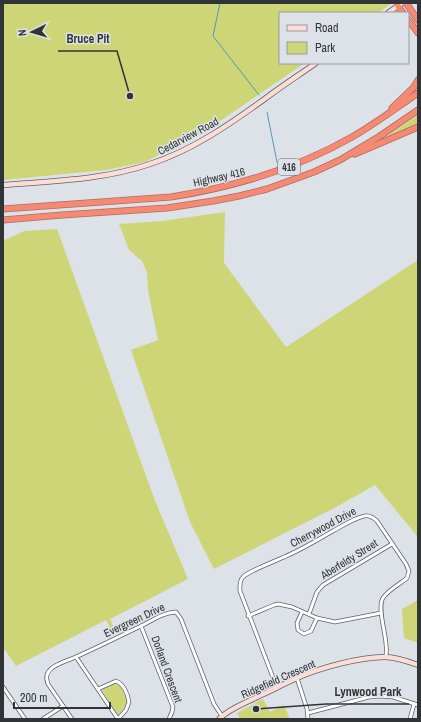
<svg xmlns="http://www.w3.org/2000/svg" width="421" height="722" font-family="'Archivo Narrow',sans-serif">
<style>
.green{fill:#ced577}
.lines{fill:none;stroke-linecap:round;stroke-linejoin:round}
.stream{stroke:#5397c1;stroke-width:1}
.street-casing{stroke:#5e6368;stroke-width:4.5}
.secondary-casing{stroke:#5e6368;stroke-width:6}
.highway-casing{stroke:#b06c5e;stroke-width:7}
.street{stroke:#fff;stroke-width:3}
.secondary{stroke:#fcdcd5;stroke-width:4.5}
.highway{stroke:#f48a74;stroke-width:5.5}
.labels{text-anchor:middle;stroke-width:3;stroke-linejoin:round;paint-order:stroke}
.shield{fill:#dce2e8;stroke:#64686b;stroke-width:1}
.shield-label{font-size:10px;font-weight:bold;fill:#313436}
.street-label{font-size:11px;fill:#313436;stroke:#dce2e8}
.leader{fill:none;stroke:#313436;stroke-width:1.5}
.callout-dot{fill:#313436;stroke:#dce2e8;stroke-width:1.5}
.callout-label{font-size:12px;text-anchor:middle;font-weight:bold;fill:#313436;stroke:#dce2e8;stroke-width:3;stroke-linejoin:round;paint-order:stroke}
</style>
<rect width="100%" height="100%" fill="#dce2e8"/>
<g class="green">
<polygon points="3,3 392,3 378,13 280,13 280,63 305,63 207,130 145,162 106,170 3,180"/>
<polygon points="418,115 418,126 379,142"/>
<polygon points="225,212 224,263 286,347 418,260 418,537 375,485 338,506 214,569 190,522 131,350 158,340 148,290 147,272 142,261 129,250 119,224 162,221"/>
<polygon points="57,229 154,498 188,579 110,619 116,632 113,633 106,620 16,666 3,647 3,241 24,231"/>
<polygon points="418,600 418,643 404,638 402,609"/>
<polygon points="115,683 119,684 127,700 127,704 119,714 116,713 102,690"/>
<polygon points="263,699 270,712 284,705 290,719 240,719 237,713"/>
</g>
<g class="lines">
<g class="stream">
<polyline points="220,3 213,36 259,95"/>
<polyline points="267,112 277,162"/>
</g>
<g class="street-casing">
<g id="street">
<polyline points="302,612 297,623 298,630 304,634 311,631 317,618"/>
<polyline points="309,614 317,592 323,585 392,544"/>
<polyline points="248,616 274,605 278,604 292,607 317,618 335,622 381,613"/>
<polyline points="141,626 173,707 172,712 169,719"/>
<polyline points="76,657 118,719"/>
<polyline points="297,678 307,709 308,719"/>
<polyline points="3,687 25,719"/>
<path d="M277,688l-37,-97c0,-5 -1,-10 3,-14 5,-6 33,-16 41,-20 17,-7 33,-17 49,-26 9,-5 18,-11 28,-14 6,-3 12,0 16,4l29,43 3,7 -2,7c-7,6 -19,12 -24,20 -6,9 3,36 3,47 1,4 0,8 0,12"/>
<path d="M98,689l18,-8c8,3 12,14 13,21l-3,8 -8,9"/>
<polyline points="308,713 369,697 381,696 393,697 418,705"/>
<polyline points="43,719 63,706"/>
<path d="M72,719l-24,-35c-3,-7 -1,-12 4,-16 6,-5 18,-8 26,-12 20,-9 40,-19 61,-29 13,-6 22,-14 37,-15l5,7 33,85 8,12"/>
<polyline points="410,719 414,704"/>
</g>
</g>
<g class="secondary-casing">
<g id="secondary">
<polyline points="388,13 402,3"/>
<path d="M3,185c50,-4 100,-5 147,-21 43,-14 80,-40 116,-66 16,-12 33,-23 50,-35"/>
<path d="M219,719c11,-11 27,-16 40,-23 12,-5 24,-12 36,-17 23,-11 65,-22 90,-22 11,0 22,4 33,8"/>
</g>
</g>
<g class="highway-casing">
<g id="highway">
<polyline points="406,3 418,20"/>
<polyline points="398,6 403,13"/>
<polyline points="408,19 418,33"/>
<polyline points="392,108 413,88 418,80"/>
<polyline points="355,154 418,127"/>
<path d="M3,209l168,-12c63,-10 125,-28 181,-60 23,-13 44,-29 66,-44"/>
<polyline points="3,220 62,215 167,208 213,201 239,196 267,189 314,172 340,160 380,136 418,110"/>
</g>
</g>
<use href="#street" class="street"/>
<use href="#secondary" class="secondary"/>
<use href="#highway" class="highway"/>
</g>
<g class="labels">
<rect class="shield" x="278" y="159" width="22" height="16" rx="3"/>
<g class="shield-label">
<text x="289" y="171">416</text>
</g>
<g class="street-label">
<text transform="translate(188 136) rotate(-28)" y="4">Cedarview Road</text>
<text transform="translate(219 177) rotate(-13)" y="4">Highway 416</text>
<text transform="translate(323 527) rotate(-28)" y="4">Cherrywood Drive</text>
<text transform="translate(349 559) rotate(-32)" y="4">Aberfeldy Street</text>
<text transform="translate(134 620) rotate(-25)" y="4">Evergreen Drive</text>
<text transform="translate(167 669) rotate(70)" y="4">Dorland Crescent</text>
<text transform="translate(278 679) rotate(-24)" y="4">Ridgefield Crescent</text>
</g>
</g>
<path class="leader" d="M130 96L117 51H58M256 709L326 704H409"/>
<g class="callout-dot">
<circle cx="130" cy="96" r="4"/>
<circle cx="256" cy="709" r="4"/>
</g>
<g class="callout-label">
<text x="88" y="43">Bruce Pit</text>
<text x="368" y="696">Lynwood Park</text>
</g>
<rect width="421" height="722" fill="none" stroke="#313436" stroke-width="8"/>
<rect x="279" y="12" width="130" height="52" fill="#dce2e8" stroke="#989ca1"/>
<rect x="287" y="25" width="20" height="6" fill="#fcdcd5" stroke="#989ca1"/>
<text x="315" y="32" font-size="12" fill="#313436">Road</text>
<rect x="287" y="42" width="20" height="12" fill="#ced577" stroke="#989ca1"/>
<text x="315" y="52" font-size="12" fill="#313436">Park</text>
<g transform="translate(32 32) rotate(265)" stroke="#dce2e8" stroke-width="3" paint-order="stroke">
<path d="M0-3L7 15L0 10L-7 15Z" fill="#313436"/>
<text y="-6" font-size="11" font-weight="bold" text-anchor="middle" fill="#313436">N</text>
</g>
<path d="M14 702v6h96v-6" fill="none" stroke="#313436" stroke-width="2"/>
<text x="20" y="702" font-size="12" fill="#313436" stroke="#dce2e8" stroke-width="3" paint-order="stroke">200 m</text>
</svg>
